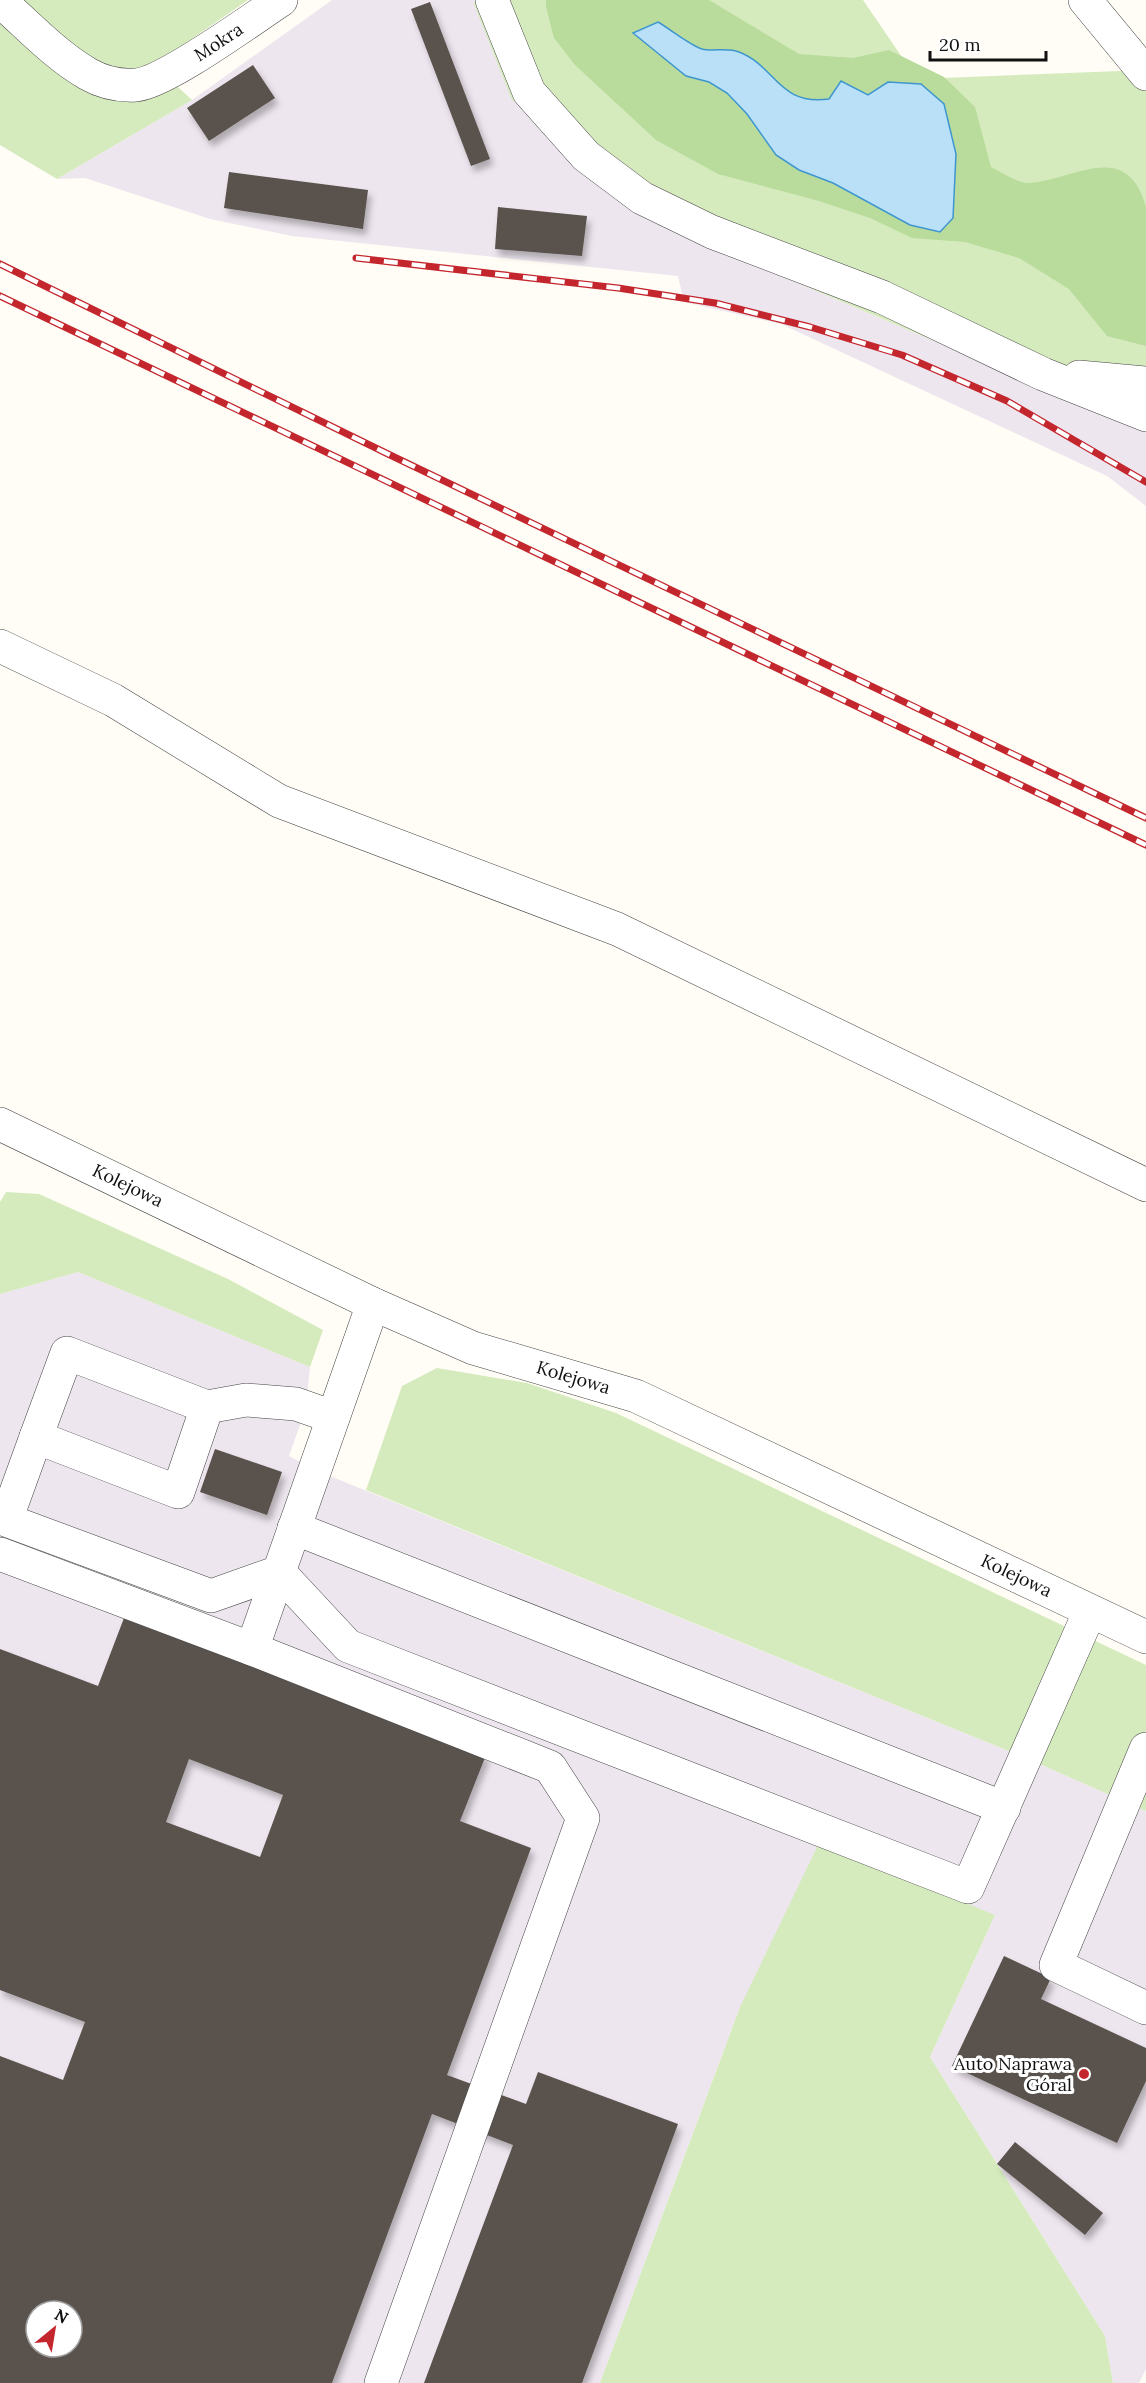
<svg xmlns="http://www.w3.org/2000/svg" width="1146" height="2383" font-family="Lora,serif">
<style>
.industrial{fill:#eee6ef;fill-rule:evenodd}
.green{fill:#d5ebbd}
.forest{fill:#b9dc9c}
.water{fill:#b9e0f7;stroke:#3f96cf;stroke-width:1.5}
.building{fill:#5a524d;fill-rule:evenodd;filter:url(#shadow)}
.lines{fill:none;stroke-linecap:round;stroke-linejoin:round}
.minor-casing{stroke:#444;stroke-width:34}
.minor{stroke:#fff;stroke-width:33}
.rail-casing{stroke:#c4262e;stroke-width:7}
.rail{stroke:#fff;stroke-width:4.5;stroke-dasharray:14;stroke-linecap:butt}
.poi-dot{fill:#c4262e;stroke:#fff;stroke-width:2}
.labels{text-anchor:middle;stroke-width:6;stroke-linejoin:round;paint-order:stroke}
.street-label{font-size:18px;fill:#111;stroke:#fff}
.poi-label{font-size:18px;fill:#111;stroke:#fff;text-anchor:end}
</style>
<defs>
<filter id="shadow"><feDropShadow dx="3.5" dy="6" stdDeviation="3" flood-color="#0004"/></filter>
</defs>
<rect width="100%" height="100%" fill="#fffdf5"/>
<g class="industrial">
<polygon points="332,0 476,0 474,4 558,122 673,230 1146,431 1146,506 1107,476 781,324 684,302 678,276 292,236 210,219 85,178 57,179 192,100"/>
<path d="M78,1272l232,95 -4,41 -17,48 26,14 711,288 120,53v558l-7,14h-26l-8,-47 -175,-279 65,-142 -255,92 -140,376h-600v-1089zM36,2311h36v36h-36z"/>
</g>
<g class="green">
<polygon points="0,0 248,0 154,65 192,100 57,179 0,145"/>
<polygon points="476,0 863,0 917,79 1146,70 1146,431 673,230 558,122 512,100 474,4"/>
<polygon points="6,1192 39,1194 228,1279 323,1330 310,1367 78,1272 0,1294 0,1202"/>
<polygon points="437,1368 527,1383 616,1413 1146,1665 1146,1811 1026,1758 366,1490 402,1386"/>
<polygon points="819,1843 995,1915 930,2057 1105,2336 1113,2383 600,2383 740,2007"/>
</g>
<path class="forest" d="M546,0h163l90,54 54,4 36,-8 55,27 31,30 16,60c10,5 28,17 39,16 44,-3 97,-45 116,24v139l-39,-10 -38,-47 -50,-31 -54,-16 -53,-4 -42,-20 -51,-17 -101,-27 -62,-34 -81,-75 -21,-27 -8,-31z"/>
<path class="water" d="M658,22c12,7 32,23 44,27 11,3 25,-2 37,3 37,14 39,54 90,47l12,-18 27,14 20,-13 33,2 23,20 12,50 -3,64 -13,14 -30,-7 -77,-42 -34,-13 -23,-15 -29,-41 -20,-21 -18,-11 -23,-6 -53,-43z"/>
<g class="building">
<polygon points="430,2 490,159 471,166 411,9"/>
<polygon points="253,65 275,98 209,141 187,108"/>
<polygon points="229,172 368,190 363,229 224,208"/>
<polygon points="498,207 587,216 582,256 495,249"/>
<polygon points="215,1449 282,1472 267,1515 200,1492"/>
<path d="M124,1618l362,137 -26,66 71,27 -84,227 79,29 12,-32 140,52 -96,259h-158l89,-238 -81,-31 -100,269h-332v-327l63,24 22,-58 -85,-32v-341l98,37zM189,1759l94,36 -23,62 -94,-35zM36,2311h36v36h-36z"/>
<polygon points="1004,1956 1051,1978 1041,1999 1146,2048 1146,2081 1117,2143 952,2066"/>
<polygon points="1015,2142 1103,2213 1085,2235 997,2164"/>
</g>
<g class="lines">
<g class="minor-casing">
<g id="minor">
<polyline points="492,0 529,92 586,156 642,198 712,232 882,297 1043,374 1146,415"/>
<polyline points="1085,0 1146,74"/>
<path id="s1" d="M0,1c28,24 55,54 88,73 14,8 32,12 48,11 29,-2 116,-66 145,-85"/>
<polyline points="1079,377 1146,383"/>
<polyline points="0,646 113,700 279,801 617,929 1146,1185"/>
<path id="s2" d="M0,1124l373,180 100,44 163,48 510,241"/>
<polyline points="207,1407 178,1492 36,1437 67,1353 207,1407 246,1400 296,1404 333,1417"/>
<polyline points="36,1437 6,1520 211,1596 279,1572 348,1646 968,1887 1090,1611"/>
<polyline points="294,1528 1004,1808"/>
<polyline points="0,1554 252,1649 550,1767 583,1818 381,2383"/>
<polyline points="252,1649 373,1304"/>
<polyline points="1146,1749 1056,1965 1146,2008"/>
</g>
</g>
<use href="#minor" class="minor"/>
<g class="rail-casing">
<g id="rail">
<polyline points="356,258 618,288 715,303 810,327 902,355 1007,401 1146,482"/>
<polyline points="0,264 388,454 1146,818"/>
<polyline points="0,296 1146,845"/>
</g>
</g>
<use href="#rail" class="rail"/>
</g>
<circle class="poi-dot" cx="1084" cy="2074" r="6"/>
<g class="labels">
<g class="street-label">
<text dy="6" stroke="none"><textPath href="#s1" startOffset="258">Mokra</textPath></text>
<text dy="6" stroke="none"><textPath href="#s2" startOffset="142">Kolejowa</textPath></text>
<text dy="6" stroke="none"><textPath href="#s2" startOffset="628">Kolejowa</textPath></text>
<text dy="6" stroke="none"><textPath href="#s2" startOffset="1114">Kolejowa</textPath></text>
</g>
<g class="poi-label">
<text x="1072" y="2070">Auto Naprawa<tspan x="1072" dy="21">Góral</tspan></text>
</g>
</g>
<g transform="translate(54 2329) rotate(30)"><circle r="28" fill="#ffffff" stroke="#a0a0a0" stroke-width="1.5"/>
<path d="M0-4.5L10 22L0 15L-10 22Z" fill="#c4262e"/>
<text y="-9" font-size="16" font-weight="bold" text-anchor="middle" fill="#111111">N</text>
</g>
<path d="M930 51v9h116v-9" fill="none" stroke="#111111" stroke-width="3"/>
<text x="939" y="51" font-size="18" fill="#111111" stroke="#ffffff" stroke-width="4.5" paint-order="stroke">20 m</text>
</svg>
